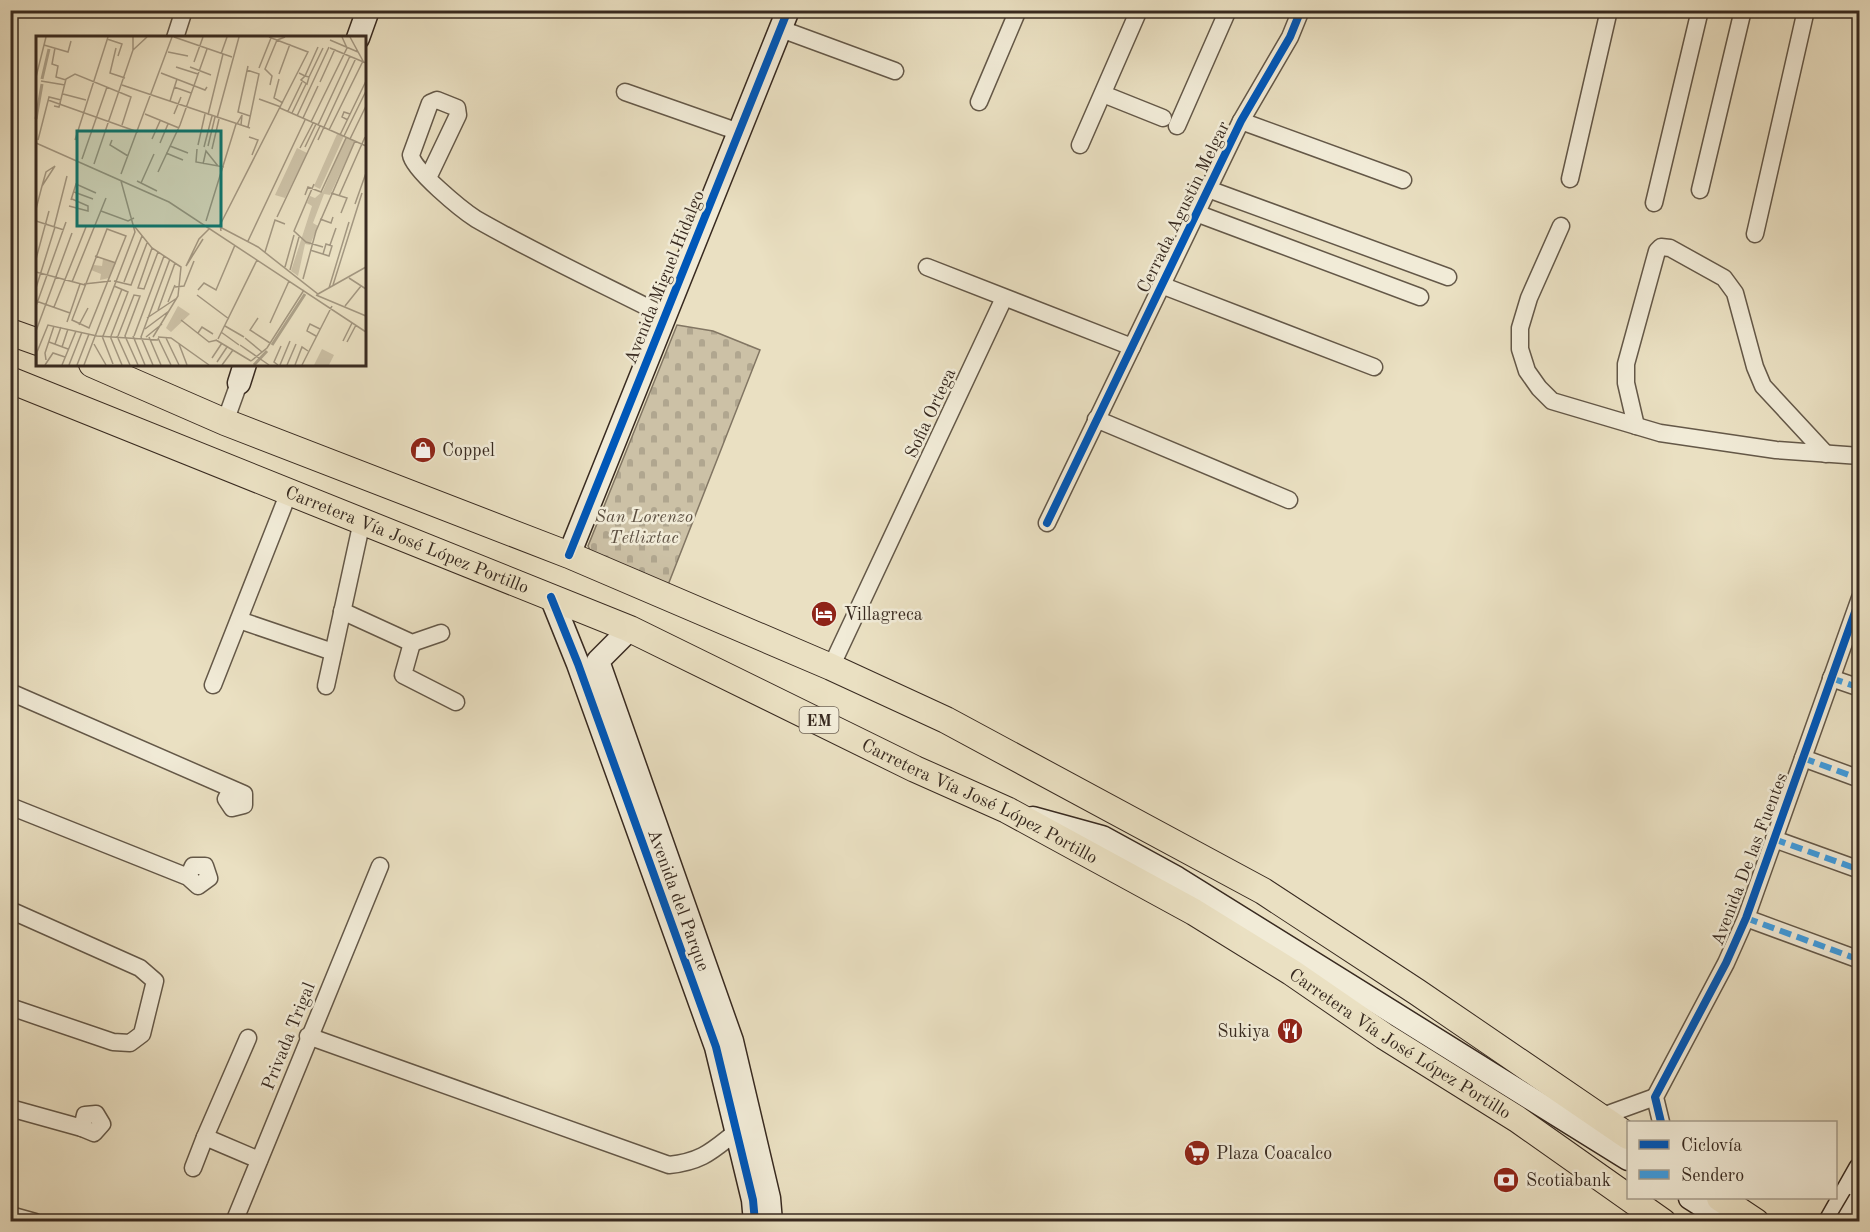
<svg xmlns="http://www.w3.org/2000/svg" width="1870" height="1232" font-family="'Old Standard TT',serif">
<style>
.cemetery{fill:url(#cemetery-stones);stroke:#827663;stroke-width:1.5}
.lines{fill:none;stroke-linecap:round;stroke-linejoin:round}
.street-casing{stroke:#645848;stroke-width:19}
.secondary-casing{stroke:#382a20;stroke-width:25}
.primary-casing{stroke:#382a20;stroke-width:28}
.street{stroke:#f1ebd7;stroke-width:16}
.secondary{stroke:#f1ebd7;stroke-width:22}
.primary{stroke:#eae0c2;stroke-width:26}
.secondary-bridge-casing{stroke:#382a20;stroke-width:25;stroke-linecap:butt}
.secondary-bridge{stroke:#f1ebd7;stroke-width:22}
.quiet{stroke:#3e9ce0;stroke-width:6;stroke-dasharray:12 6;stroke-linecap:butt}
.cycleway-casing{stroke:#f1ebd7;stroke-width:11}
.cycleway{stroke:#0057b8;stroke-width:8}
.labels{text-anchor:middle;stroke-width:5;stroke-linejoin:round;paint-order:stroke}
.shield{fill:#f1ebd7;stroke:#706457;stroke-width:1.5}
.shield-label{font-size:16px;font-weight:bold;fill:#382a20}
.street-label{font-size:18px;fill:#382a20;stroke:#f1ebd7}
.poi-label{font-size:18px;fill:#382a20;stroke:#f1ebd7;text-anchor:start}
.park-label{font-size:18px;font-style:italic;fill:#5d5042;stroke:#f1ebd7}
.inset-river{fill:none;stroke:#ada28b;stroke-width:3}
.inset-road{fill:none;stroke:#a39781;stroke-width:1.5}
.view{fill:#0f766e;fill-opacity:0.15;stroke:#0f766e;stroke-width:3}
.inset-edge{fill:none;stroke:#382a20;stroke-width:3}
</style>
<defs>
<pattern id="cemetery-stones" width="16" height="16" patternUnits="userSpaceOnUse" patternTransform="scale(1.5)"><rect width="16" height="16" fill="#ccc1a6"/><path d="M2 7V4a2 2 0 0 1 4 0v3zM10 15v-3a2 2 0 0 1 4 0v3z" fill="#b0a68f"/></pattern>
</defs>
<rect width="100%" height="100%" fill="#eae0c2"/>
<filter id="stains"><feTurbulence type="fractalNoise" baseFrequency=".00333" numOctaves="4"/><feColorMatrix values="0 0 0 0 .2 0 0 0 0 .09 0 0 0 0 .02 0 0 0 .5 -.17"/></filter>
<radialGradient id="worn" r=".72"><stop offset=".6" stop-color="#630" stop-opacity="0"/><stop offset="1" stop-color="#630" stop-opacity=".3"/></radialGradient>
<polygon class="cemetery" points="677,325 713,331 760,350 668,585 593,556 588,546"/>
<g class="lines">
<g class="street-casing">
<g id="street">
<polyline points="781,29 895,71"/>
<polyline points="175,38 184,10"/>
<polyline points="625,92 739,132"/>
<polyline points="1103,94 1163,118"/>
<polyline points="979,102 1018,10"/>
<polyline points="1241,121 1403,180"/>
<polyline points="1177,126 1228,10"/>
<polyline points="1080,145 1139,10"/>
<path d="M428,178l30,-63 -1,-7 -20,-8 -7,3 -19,52c2,15 51,55 65,64 61,35 126,65 189,97"/>
<polyline points="1570,179 1609,10"/>
<polyline points="1208,189 1448,277"/>
<polyline points="1700,190 1743,10"/>
<polyline points="1654,203 1700,10"/>
<polyline points="1196,213 1420,297"/>
<polyline points="1561,226 1529,298 1520,328 1520,349 1527,371 1539,388 1552,401 1660,433 1776,450 1860,456"/>
<polyline points="1755,234 1806,10"/>
<polyline points="927,267 1132,347"/>
<polyline points="1161,285 1374,367"/>
<polyline points="1096,419 1289,500"/>
<polyline points="225,422 239,383"/>
<polyline points="1636,426 1626,383 1626,364 1657,251 1661,247 1670,248 1724,278 1735,293 1755,367 1763,386 1826,454"/>
<polyline points="1047,523 1241,121 1290,37 1301,10"/>
<polyline points="342,611 412,643 441,633"/>
<polyline points="239,620 333,652"/>
<polyline points="412,643 403,675 456,702"/>
<polyline points="831,667 1004,298"/>
<polyline points="1831,678 1860,688"/>
<polyline points="213,685 289,492"/>
<polyline points="326,686 362,521"/>
<polyline points="10,692 244,794 244,805 232,808 226,799 231,789"/>
<polyline points="1803,758 1860,779"/>
<polyline points="10,806 188,877 198,886 209,878 205,866 193,866 188,877"/>
<polyline points="1774,839 1860,870"/>
<polyline points="10,910 140,968 155,981 142,1034 130,1043 113,1042 10,1007"/>
<polyline points="1746,918 1860,960"/>
<path d="M308,1036l361,129c38,-4 46,-18 75,-39"/>
<polyline points="248,1038 205,1137 259,1160"/>
<polyline points="10,1108 82,1128"/>
<polygon points="96,1114 102,1124 94,1133 82,1128 85,1115"/>
<polyline points="1600,1117 1655,1097"/>
<polyline points="1661,1122 1655,1097 1726,963 1746,918 1860,598"/>
<polyline points="193,1168 205,1137"/>
<polyline points="10,1215 35,1222"/>
<polyline points="234,1222 380,866"/>
</g>
</g>
<g class="secondary-casing">
<g id="secondary">
<polyline points="358,38 368,10"/>
<polyline points="239,383 245,364"/>
<polyline points="569,555 788,10"/>
<polyline points="551,597 578,664 716,1047 753,1200 755,1222"/>
<polyline points="630,629 598,661 732,1041 769,1198 771,1222"/>
<polyline points="1033,818 1102,837 1177,878 1628,1159"/>
<polyline points="1690,1198 1728,1222"/>
<polyline points="1830,1222 1860,1169"/>
</g>
</g>
<g class="primary-casing">
<g id="primary">
<polyline points="10,332 38,342"/>
<polyline points="92,364 225,422 569,555 831,667 946,720 1263,891 1417,992 1628,1136"/>
<path id="s1" d="M10,380l620,249 285,140 92,41 187,102 97,60 93,64 133,83 146,103"/>
<polyline points="1720,1198 1756,1222"/>
</g>
</g>
<use href="#street" class="street"/>
<use href="#secondary" class="secondary"/>
<use href="#primary" class="primary"/>
<g class="secondary-bridge-casing">
<polyline id="secondary-bridge" points="1847,1222 1860,1200"/>
</g>
<use href="#secondary-bridge" class="secondary-bridge"/>
<g class="quiet">
<polyline points="1831,678 1860,688"/>
<polyline points="1803,758 1860,779"/>
<polyline points="1774,839 1860,870"/>
<polyline points="1746,918 1860,960"/>
</g>
<g class="cycleway-casing">
<g id="cycleway">
<polyline points="1047,523 1241,121 1290,37 1301,10"/>
<polyline points="569,555 788,10"/>
<polyline points="551,597 578,664 716,1047 753,1200 755,1222"/>
<polyline points="1661,1122 1655,1097 1726,963 1746,918 1860,598"/>
</g>
</g>
<use href="#cycleway" class="cycleway"/>
</g>
<defs>
<g id="shop-disc" transform="scale(1.35)"><circle r="9.5" fill="#8f2418" stroke="#f1ebd7"/><path d="M-5-2.5h2.3a2.7 3.5 0 0 1 5.4 0H5L5.5 6h-11ZM-1.5-2.5h3a1.5 2.3 0 0 0-3 0Z" fill="#fff"/></g>
<g id="hotel-disc" transform="scale(1.35)"><circle r="9.5" fill="#8f2418" stroke="#f1ebd7"/><path d="M-6-4.5h1.5V1H6V5H4.5V3h-9V5H-6ZM-4 0a1.8 1.8 0 1 1 3.6 0ZM.5 0V-2.5h3Q6-2.5 6 0Z" fill="#fff"/></g>
<g id="restaurant-disc" transform="scale(1.35)"><circle r="9.5" fill="#8f2418" stroke="#f1ebd7"/><path d="M-5-6h1v4h1v-4h1v4h1v-4h1v5L-1.5 .5V6h-2V.5L-5-1ZM5-6V6H3V1.5H1.5Q1.5-4 5-6Z" fill="#fff"/></g>
<g id="supermarket-disc" transform="scale(1.35)"><circle r="9.5" fill="#8f2418" stroke="#f1ebd7"/><path d="M-6-5.5h2.5l.6 2H6L4.5 2H-2.5L-4.4-4H-6ZM-1.5 3.2a1.3 1.3 0 1 0 .1 0ZM3 3.2a1.3 1.3 0 1 0 .1 0Z" fill="#fff"/></g>
<g id="bank-disc" transform="scale(1.35)"><circle r="9.5" fill="#8f2418" stroke="#f1ebd7"/><path d="M-6-4H6V4H-6ZM0-2.3a2.3 2.3 0 1 0 0 4.6a2.3 2.3 0 1 0 0-4.6Z" fill="#fff"/></g>
</defs>
<g fill-rule="evenodd">
<use href="#shop-disc" x="423" y="450"/>
<use href="#hotel-disc" x="824" y="614"/>
<use href="#restaurant-disc" x="1290" y="1031"/>
<use href="#supermarket-disc" x="1197" y="1153"/>
<use href="#bank-disc" x="1506" y="1180"/>
</g>
<g class="labels">
<rect class="shield" x="799.5" y="707" width="39" height="26" rx="4.5"/>
<g class="shield-label">
<text x="819" y="726">EM</text>
</g>
<g class="street-label">
<text transform="translate(1183 207) rotate(-64)" y="6">Cerrada Agustin Melgar</text>
<text transform="translate(664 277) rotate(-68)" y="6">Avenida Miguel Hidalgo</text>
<text transform="translate(930 413) rotate(-65)" y="6">Sofia Ortega</text>
<text dy="6" stroke="none"><textPath href="#s1" startOffset="428">Carretera Vía José López Portillo</textPath></text>
<text dy="6" stroke="none"><textPath href="#s1" startOffset="1058">Carretera Vía José López Portillo</textPath></text>
<text transform="translate(1749 859) rotate(-69)" y="6">Avenida De las Fuentes</text>
<text transform="translate(679 900) rotate(70)" y="6">Avenida del Parque</text>
<text transform="translate(288 1036) rotate(-68)" y="6">Privada Trigal</text>
<text dy="6" stroke="none"><textPath href="#s1" startOffset="1544">Carretera Vía José López Portillo</textPath></text>
</g>
<g class="poi-label">
<text x="442" y="456">Coppel</text>
<text x="844" y="620">Villagreca</text>
<text x="1270" y="1037" text-anchor="end">Sukiya</text>
<text x="1216" y="1159">Plaza Coacalco</text>
<text x="1526" y="1186">Scotiabank</text>
</g>
<g class="park-label">
<text x="644" y="522">San Lorenzo<tspan x="644" dy="21">Tetlixtac</tspan></text>
</g>
</g>
<g transform="translate(36 36)">
<rect width="330" height="330" fill="#eae0c2"/>
<path d="M301,98l7,2 -24,53 -6,-3zM310,101l9,4 -25,54 -6,-1 -11,29 5,3 -8,19 -5,-1 -7,32 -7,-5 21,-65 -5,-3 3,-7 5,2 8,-7zM261,112l10,5 -22,45 -10,-3zM286,313l12,6 -5,10h-15z" fill="#ccc1a6"/>
<path d="M67,223l13,4 -7,15 -9,2 1,-6 -10,-4 3,-5 8,1zM142,270l12,8 -19,18 -5,-4z" fill="#ccc1a6"/>
<path class="inset-river" d="M6,43l7,-30M0,83l6,-35M236,309l33,-51M218,329l13,-14"/>
<path class="inset-road" d="M138,1l58,20M71,3l15,5 -4,12M294,4l28,12M8,9l24,7 3,-11M19,12l-3,16 6,2 -2,11 10,3M80,12l-6,25 15,5M294,12l36,15M97,14l14,-13M132,16l20,4M185,18l6,-17M158,26l9,-25M212,30l-10,46 12,4M140,31l22,7M154,31l21,8M223,32l12,-30M211,34l12,4 -11,53M125,37l44,17 2,-3M263,37l6,3 4,1 -2,7 -6,-4 4,-4 13,-29M243,38l11,-30M0,41l10,-40M273,41l14,-29M243,43l-5,19 9,5M5,45l24,4M284,46l15,-33M86,49l128,43M234,49l2,-9 -7,-7 12,-29 8,-3M138,51l17,6M27,58l23,6M223,63l22,8M12,64l90,32M134,65l7,-22M18,70l5,1 7,-28 9,-5 56,23 -9,28M244,72l86,38M252,75l14,-29M256,77l14,-29M109,78l34,14M138,78l7,-17M172,79l15,-61M261,80l32,-69M181,82l22,-81M267,82l15,-32M312,84l-6,-3 2,-5 6,2M275,86l36,-74 -5,-11M201,88l5,-9 -1,10M282,89l32,-69M293,94l34,-69 -13,-24M304,99l26,-54M308,100l22,-45M213,101l9,3 -6,15M116,103l8,-18M314,103l16,-33M2,104l11,-43 12,3M39,104l33,-103M76,104l-2,5 18,11M282,104l38,-82M0,107l133,59 197,130M124,107l8,-19M162,109l7,-31M134,110l18,7M172,110l7,-29M168,111l8,-31M269,111l11,-23M264,112l13,-25M161,113l-1,13 28,5M176,113l7,-30M130,117l17,7M46,123l25,-72M58,128l39,-114v-13M167,128l3,-13 12,15M122,136l22,-47 27,-76M85,138l51,-137M101,145l20,10M105,147l13,-29M278,148l-20,47 12,11 17,5M38,156l19,7M295,157l16,5 -6,15M269,159l3,-8 13,5 25,-54M303,160l26,-59M35,164l5,-16 20,9M319,168l11,-31M33,170l19,5v-5l-16,-7M0,173l6,-23 4,-14 9,-6 -13,20M65,175l27,10 6,-3M241,181l43,-91M284,183l11,4 2,-6M0,185l28,9M170,185l30,-97M18,191l13,-51M99,191l17,21 29,19 -3,29 -25,41M184,191l38,20 60,47 48,-27M71,193l19,7 -37,92 -17,-8zM185,195l-1,-6 88,-173 -39,-15M167,203l-17,27 13,-27 11,-11M212,205l57,-121M294,209l6,-17M116,212l-14,40 6,1 14,-37M274,214l19,6 3,-10 -6,-2 -3,10M229,216l10,-32 10,4M59,220l21,7M0,223l13,-48M249,231l9,-32M254,234l9,-33M0,236l49,13M313,242l17,11M267,243l13,-48 39,-90M78,245l17,4 16,-42M36,246l34,-84M88,246l18,-46M48,248l27,-3M297,249l29,-92M139,251l9,-1 10,-25M0,252l19,-61M293,252l20,-66M162,254l6,-7 12,7 19,-45M161,259l32,24M280,259l50,21M0,265l34,12M132,266l7,-17M0,270l30,-84M309,270l16,-20M18,271l32,-80M122,274l17,-47M111,282l30,-20M222,282l-8,12 20,13M145,284l28,22 8,-2M31,286l13,-38M234,287l19,-42M43,289l9,-17M189,290l19,11M109,293l24,-18M0,295l36,-98M185,296l18,13M162,297l4,-6 11,7M66,300l11,28M67,300l19,-47M74,300l12,29M75,300l17,-44 -14,-6M81,300l13,29M82,300l16,-41 6,1 -15,40 13,29M97,300l12,29M98,300l30,-80M280,300l-9,-5 1,-3 2,-4 10,5M110,301l16,-13M113,301l12,28M122,301l13,1 38,27M122,302l13,27M130,302l13,27M209,302l17,14M182,303l39,-79M180,304l35,21M307,305l9,-18M13,306l19,7M311,306l9,-17M19,308l6,-17M58,308l12,21M143,308l8,21M204,309l29,20M26,311l6,-18M176,322l10,-15M10,324l-1,-7 9,-27M215,325l16,-13 37,-58M181,326l10,-15M1,329v-13l11,-27 49,11 61,4M9,329l8,-12 12,4M26,329l14,-34M33,329l13,-33M41,329l12,-31M48,329l51,-133 -14,-51M117,329l-12,-28 29,-78M186,329l11,-15M242,329l-4,-3 7,-16M244,329l10,-24M251,329l9,-21M259,329l7,-18 6,4M266,329l30,-59"/>
<path class="view" d="M41,95h144v95h-144z"/>
<rect width="330" height="330" class="inset-edge"/>
</g>
<rect width="1870" height="1232" fill="none" stroke="#eae0c2" stroke-width="36"/>
<rect x="12" y="12" width="1846" height="1208" fill="none" stroke="#382a20" stroke-width="3"/>
<rect x="18" y="18" width="1834" height="1196" fill="none" stroke="#382a20" stroke-width="1.5"/>
<rect x="1627" y="1121" width="210" height="78" fill="#f1ebd7" stroke="#a79e8e" stroke-width="1.5"/>
<rect x="1639" y="1140" width="30" height="9" fill="#0057b8" stroke="#a79e8e" stroke-width="1.5"/>
<text x="1681" y="1151" font-size="18" fill="#382a20">Ciclovía</text>
<rect x="1639" y="1170" width="30" height="9" fill="#3e9ce0" stroke="#a79e8e" stroke-width="1.5"/>
<text x="1681" y="1181" font-size="18" fill="#382a20">Sendero</text>
<rect width="100%" height="100%" filter="url(#stains)"/>
<rect width="100%" height="100%" fill="url(#worn)"/>
</svg>
